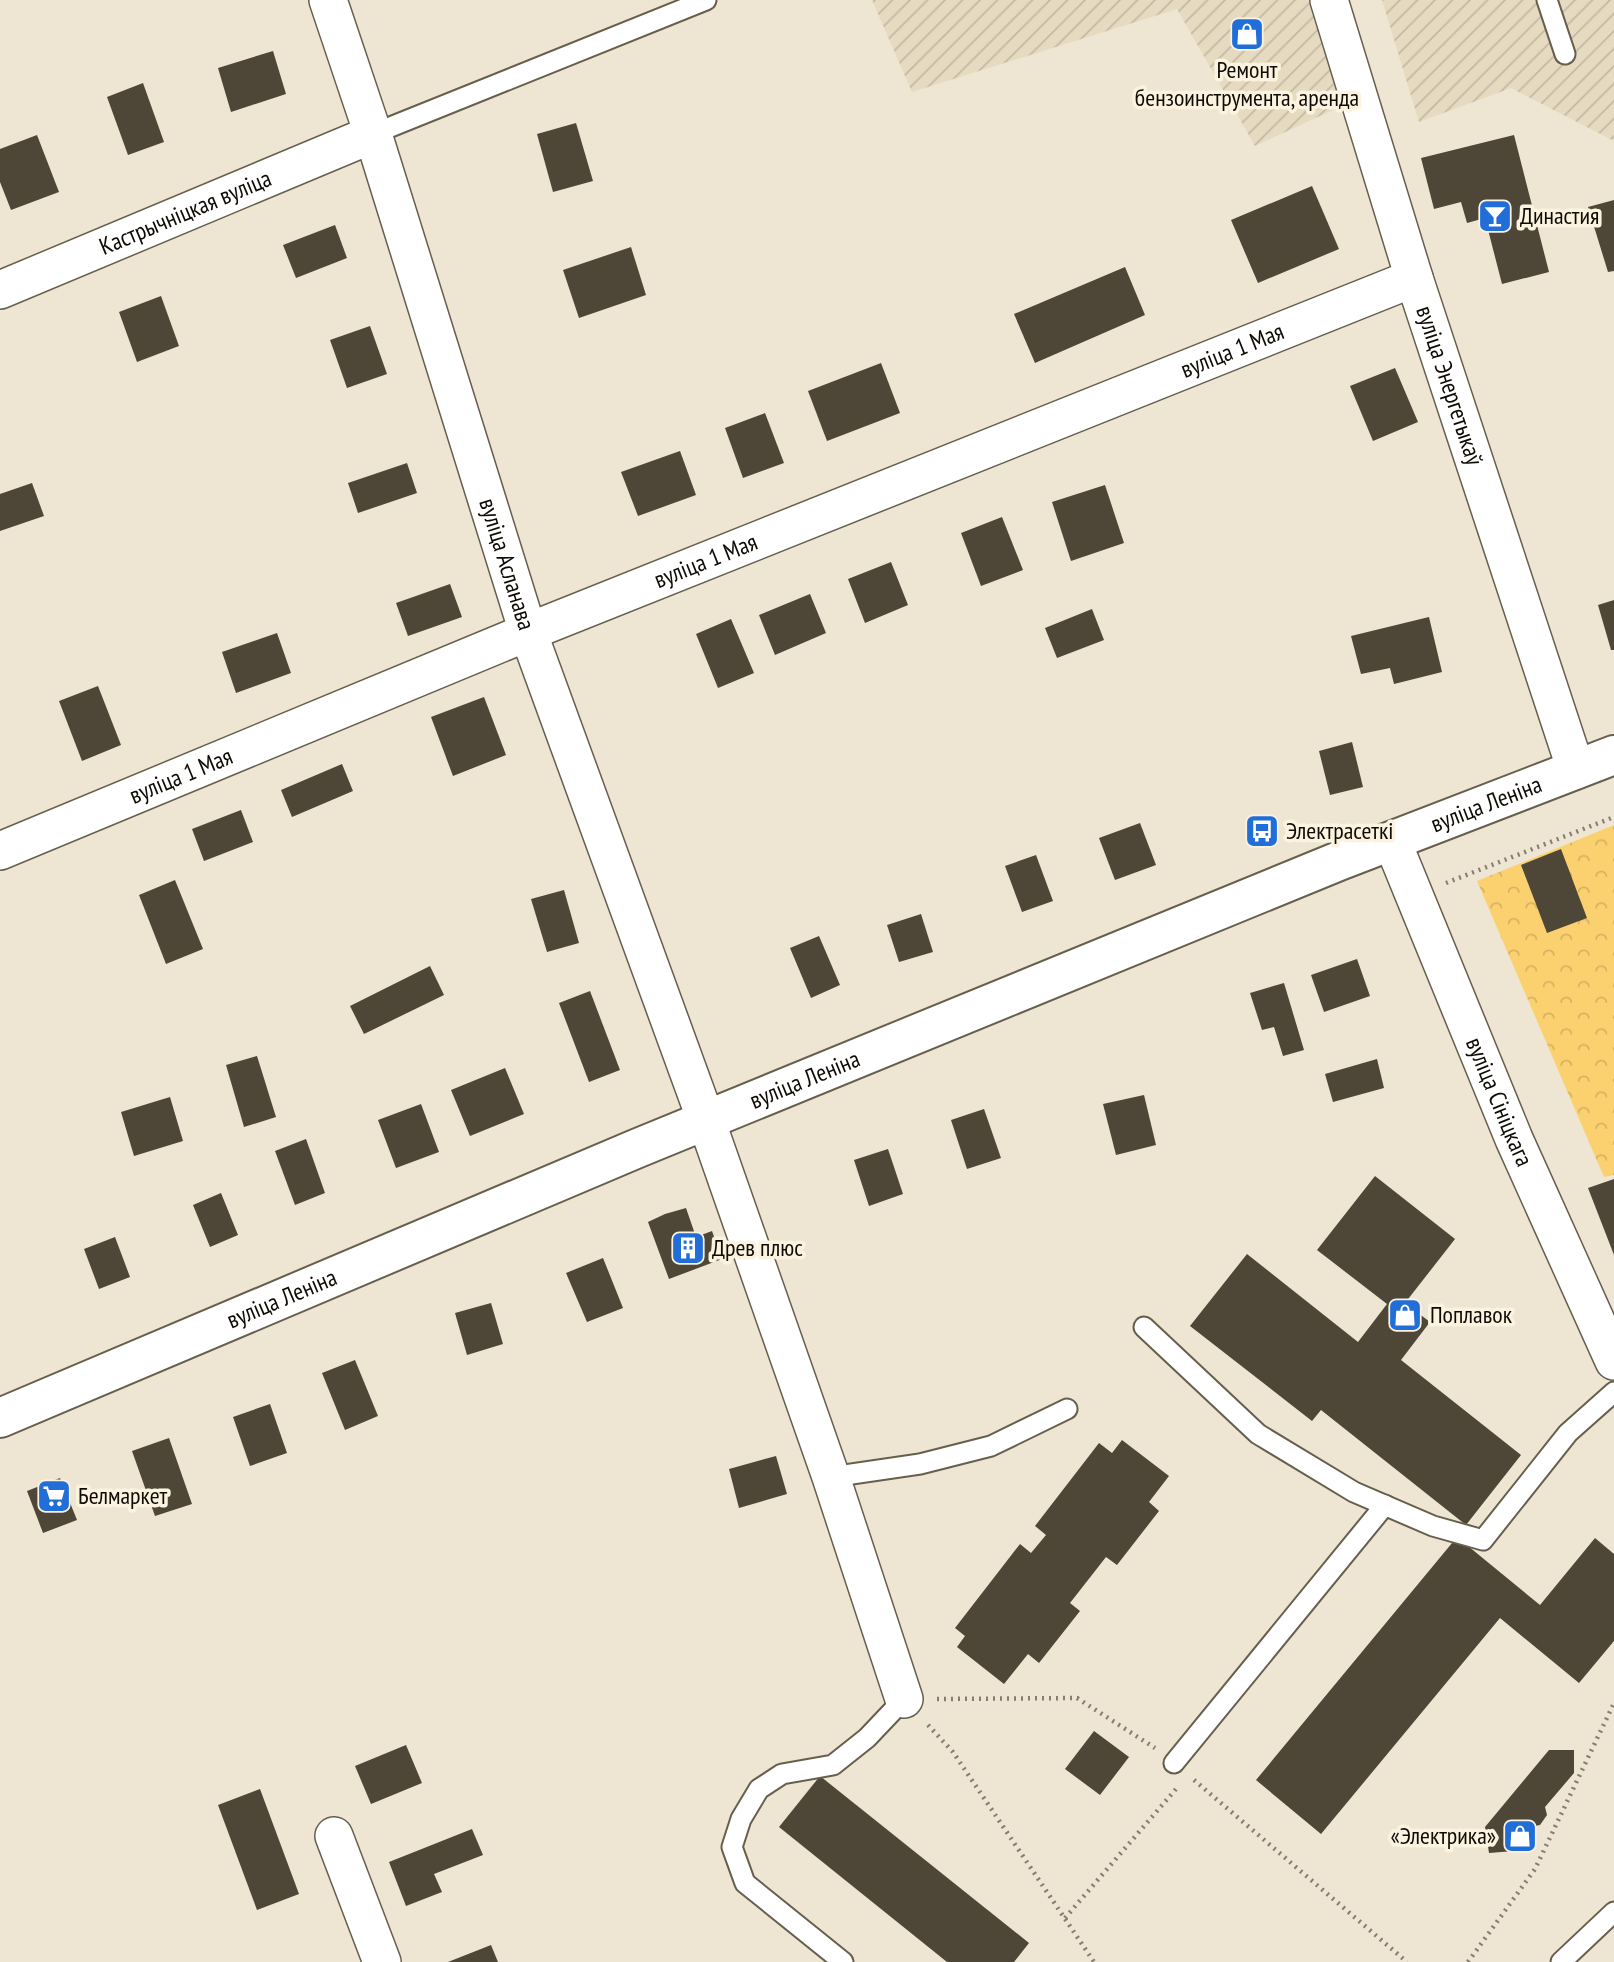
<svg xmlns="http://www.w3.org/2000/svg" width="1614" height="1962" font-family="'PT Sans Narrow',sans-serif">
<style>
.industrial{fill:url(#industrial-furrows)}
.forest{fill:url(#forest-crowns)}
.building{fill:#4e4737}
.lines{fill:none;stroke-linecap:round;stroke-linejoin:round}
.lane-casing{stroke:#665f4e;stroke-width:23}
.street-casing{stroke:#665f4e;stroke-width:40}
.secondary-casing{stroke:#665f4e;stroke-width:42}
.path{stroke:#847e71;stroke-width:4.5;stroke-dasharray:2 5;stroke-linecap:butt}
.lane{stroke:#fff;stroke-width:19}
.street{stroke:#fff;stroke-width:37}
.secondary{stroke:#fff;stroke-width:38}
.labels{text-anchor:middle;stroke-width:7;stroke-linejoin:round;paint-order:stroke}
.poi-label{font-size:24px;fill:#0e0b05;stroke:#fbf3df;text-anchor:start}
.street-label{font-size:24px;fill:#0e0b05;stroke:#fbf3df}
</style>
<defs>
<pattern id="industrial-furrows" width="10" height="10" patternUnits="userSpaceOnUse" patternTransform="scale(1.75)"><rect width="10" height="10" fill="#e6dac0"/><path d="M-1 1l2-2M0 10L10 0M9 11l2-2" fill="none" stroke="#c4baa4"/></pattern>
<pattern id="forest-crowns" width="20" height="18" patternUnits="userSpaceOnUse" patternTransform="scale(1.75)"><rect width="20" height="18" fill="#fbd170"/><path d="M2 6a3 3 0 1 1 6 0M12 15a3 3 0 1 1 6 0" fill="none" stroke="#d6b260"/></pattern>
</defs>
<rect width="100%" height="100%" fill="#eee5d2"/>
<g class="industrial">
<polygon points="872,0 1308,0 1348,103 1255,146 1177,9 912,92"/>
<polygon points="1382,0 1614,0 1614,141 1511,88 1419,122"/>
</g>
<polygon class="forest" points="1614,825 1614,1175 1604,1177 1477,881"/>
<g class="building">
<polygon points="273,51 286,94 231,112 218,68"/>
<polygon points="143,83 164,142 128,155 107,97"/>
<polygon points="576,123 593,181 553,192 537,134"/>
<polygon points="37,135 59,192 11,210 0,182 0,149"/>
<polygon points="1514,135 1549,272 1502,284 1485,218 1467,223 1461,202 1434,209 1421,158"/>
<polygon points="1312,186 1339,249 1258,283 1231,220"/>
<polygon points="1614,200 1614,271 1608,272 1588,207"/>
<polygon points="335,225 347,258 296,278 283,245"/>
<polygon points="631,247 646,295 579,318 563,270"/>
<polygon points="1125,267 1145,315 1035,363 1014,314"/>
<polygon points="161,296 179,346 137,362 119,312"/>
<polygon points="370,326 387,374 347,388 330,340"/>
<polygon points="881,363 900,413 827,441 808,391"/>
<polygon points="1395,368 1418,422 1373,441 1350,386"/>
<polygon points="765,413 784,463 743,478 725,428"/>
<polygon points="680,451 696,495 638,516 621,472"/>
<polygon points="407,463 417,493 358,513 348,483"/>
<polygon points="32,483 44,516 0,531 0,494"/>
<polygon points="1105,485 1124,543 1071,561 1052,502"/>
<polygon points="1002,517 1023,570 981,586 961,533"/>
<polygon points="891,562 908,605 865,623 848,579"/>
<polygon points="450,584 462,617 408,636 396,603"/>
<polygon points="810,594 826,633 775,655 759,615"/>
<polygon points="1614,600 1614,650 1611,650 1598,605"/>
<polygon points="1092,609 1104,640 1057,658 1045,628"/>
<polygon points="1429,617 1442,672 1394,684 1390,668 1361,674 1351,636"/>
<polygon points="731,619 754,673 718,688 696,634"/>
<polygon points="277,633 291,673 236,693 222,652"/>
<polygon points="98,686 121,745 82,761 59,701"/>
<polygon points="484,697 506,755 453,776 431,717"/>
<polygon points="1352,742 1363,787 1330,795 1319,751"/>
<polygon points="342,764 353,791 292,817 281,790"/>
<polygon points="241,810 253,842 204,861 192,829"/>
<polygon points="1140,823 1156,865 1115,880 1099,838"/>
<polygon points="1561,849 1587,918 1547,933 1521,865"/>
<polygon points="1036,855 1053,901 1022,912 1005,866"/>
<polygon points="175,880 203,949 166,964 139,895"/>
<polygon points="564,890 579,943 547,952 531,899"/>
<polygon points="921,914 933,952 899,962 887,925"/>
<polygon points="819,936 840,985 811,998 790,948"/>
<polygon points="1357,959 1370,996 1324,1012 1311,975"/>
<polygon points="430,966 444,995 364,1034 350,1006"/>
<polygon points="1284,983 1304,1050 1283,1056 1274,1027 1262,1030 1250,993"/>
<polygon points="590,991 620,1070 589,1082 559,1003"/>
<polygon points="257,1056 276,1117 244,1127 226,1065"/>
<polygon points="1377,1059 1384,1088 1333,1102 1325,1074"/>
<polygon points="505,1068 524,1114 470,1136 451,1090"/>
<polygon points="1144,1095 1156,1145 1116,1155 1103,1104"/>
<polygon points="170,1097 183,1141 134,1156 121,1112"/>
<polygon points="421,1104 439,1152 396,1168 378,1120"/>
<polygon points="984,1109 1001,1158 967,1169 951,1120"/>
<polygon points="306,1139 325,1193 295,1205 275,1151"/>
<polygon points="888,1149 903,1194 869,1206 854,1160"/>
<polygon points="1375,1176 1455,1239 1405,1303 1430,1322 1401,1360 1521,1455 1466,1525 1321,1410 1312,1421 1190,1326 1247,1254 1358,1342 1387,1304 1317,1250"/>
<polygon points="1614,1179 1614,1255 1588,1188"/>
<polygon points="221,1193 238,1235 210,1247 193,1205"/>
<polygon points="686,1208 696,1237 712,1231 722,1259 669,1279 648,1222 665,1214"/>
<polygon points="115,1237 130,1277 99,1289 84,1249"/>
<polygon points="603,1258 623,1308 587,1322 566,1273"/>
<polygon points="491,1303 503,1344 467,1355 455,1313"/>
<polygon points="355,1360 378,1416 345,1430 322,1373"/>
<polygon points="270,1404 287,1453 250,1466 233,1417"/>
<polygon points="169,1438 192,1504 155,1516 132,1451"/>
<polygon points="1122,1440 1169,1476 1149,1502 1159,1511 1117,1565 1106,1557 1070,1603 1080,1611 1039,1663 1028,1654 1004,1684 957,1647 965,1636 955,1628 1020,1544 1031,1553 1046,1535 1035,1526 1099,1443 1112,1453"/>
<polygon points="776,1456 787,1494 739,1508 729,1469"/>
<polygon points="60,1478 77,1520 43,1533 27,1491"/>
<polygon points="1457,1537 1540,1605 1595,1538 1614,1554 1614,1641 1579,1683 1500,1618 1321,1834 1256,1780"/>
<polygon points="1094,1731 1129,1757 1100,1795 1065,1769"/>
<polygon points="406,1745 422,1783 371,1804 355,1766"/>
<polygon points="1549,1750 1574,1750 1574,1773 1545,1807 1547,1815 1540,1825 1529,1827 1514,1851 1489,1853 1485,1827"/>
<polygon points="820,1776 1029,1943 1014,1962 947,1962 779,1827"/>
<polygon points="260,1789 299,1894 257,1910 218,1805"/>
<polygon points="472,1829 483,1855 434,1874 442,1892 406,1906 389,1862"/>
<polygon points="491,1945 498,1962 448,1962"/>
</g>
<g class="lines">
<g class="lane-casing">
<g id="lane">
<polyline points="1547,0 1565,54"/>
<polyline points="373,134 706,0"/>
<polyline points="1144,1327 1258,1434 1354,1492 1433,1526 1483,1540 1568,1433 1614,1392"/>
<polyline points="831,1477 920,1464 991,1446 1067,1409"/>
<polyline points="1174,1763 1385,1505"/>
<polyline points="843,1962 745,1883 732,1847 741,1819 759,1789 782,1774 833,1765 867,1738 904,1699"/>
<polyline points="1561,1962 1614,1912"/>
</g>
</g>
<g class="street-casing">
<g id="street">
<path id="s1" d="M328,0l45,134 155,498 178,488 125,357 73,222"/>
<path id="s2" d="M1329,0l85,278 162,492"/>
<path id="s3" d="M0,290l373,-156"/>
<path id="s4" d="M1392,841l122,298 100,222"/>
<path id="s5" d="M0,851l528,-219 886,-354"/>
<polyline points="334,1836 382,1962"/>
</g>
</g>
<g class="secondary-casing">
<g id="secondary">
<path id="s6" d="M0,1418l638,-270 701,-287 275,-106"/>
</g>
</g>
<g class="path">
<polyline points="1446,883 1614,817"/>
<polyline points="937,1699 1077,1698 1155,1748"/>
<polyline points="928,1725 953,1752 1094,1962"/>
<polyline points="1194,1780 1407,1962"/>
<polyline points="1065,1918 1176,1789"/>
<polyline points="1468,1962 1535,1869 1614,1703"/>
</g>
<use href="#lane" class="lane"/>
<use href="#street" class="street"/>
<use href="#secondary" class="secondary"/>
</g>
<defs>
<g id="shop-square" transform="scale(1.75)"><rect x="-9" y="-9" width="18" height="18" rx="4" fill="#216ed9" stroke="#fbf3df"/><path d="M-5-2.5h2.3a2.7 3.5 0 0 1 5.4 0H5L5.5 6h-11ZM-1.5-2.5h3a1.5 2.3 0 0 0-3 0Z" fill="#fff"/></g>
<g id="bar-square" transform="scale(1.75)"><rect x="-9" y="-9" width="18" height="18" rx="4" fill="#216ed9" stroke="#fbf3df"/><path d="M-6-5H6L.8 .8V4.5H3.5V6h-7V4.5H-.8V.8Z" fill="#fff"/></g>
<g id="bus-square" transform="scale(1.75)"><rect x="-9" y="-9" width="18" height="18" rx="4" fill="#216ed9" stroke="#fbf3df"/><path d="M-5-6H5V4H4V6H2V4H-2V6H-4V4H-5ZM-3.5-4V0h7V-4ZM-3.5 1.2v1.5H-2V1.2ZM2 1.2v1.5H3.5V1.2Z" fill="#fff"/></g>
<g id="building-square" transform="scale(1.75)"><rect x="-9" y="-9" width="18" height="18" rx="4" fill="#216ed9" stroke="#fbf3df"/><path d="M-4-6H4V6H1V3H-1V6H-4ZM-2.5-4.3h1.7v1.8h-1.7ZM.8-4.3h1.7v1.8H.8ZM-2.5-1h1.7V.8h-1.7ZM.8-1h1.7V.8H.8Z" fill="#fff"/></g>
<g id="supermarket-square" transform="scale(1.75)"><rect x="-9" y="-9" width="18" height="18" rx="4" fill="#216ed9" stroke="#fbf3df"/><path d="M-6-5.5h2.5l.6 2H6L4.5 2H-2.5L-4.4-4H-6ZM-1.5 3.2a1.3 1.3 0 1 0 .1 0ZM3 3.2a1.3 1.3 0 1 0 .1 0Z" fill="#fff"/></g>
</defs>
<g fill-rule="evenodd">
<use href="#shop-square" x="1247" y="34"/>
<use href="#bar-square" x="1495" y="216"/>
<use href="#bus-square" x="1262" y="831"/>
<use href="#building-square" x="688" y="1248"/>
<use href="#shop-square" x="1405" y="1315"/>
<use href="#supermarket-square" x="54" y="1496"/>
<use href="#shop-square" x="1520" y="1836"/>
</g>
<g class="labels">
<g class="poi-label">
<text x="1247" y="78" text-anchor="middle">Ремонт<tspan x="1247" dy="28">бензоинструмента, аренда</tspan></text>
<text x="1520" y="224">Династия</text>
<text x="1286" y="839">Электрасеткі</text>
<text x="712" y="1256">Древ плюс</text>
<text x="1430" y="1323">Поплавок</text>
<text x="78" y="1504">Белмаркет</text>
<text x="1496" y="1844" text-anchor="end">«Электрика»</text>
</g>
<g class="street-label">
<text dy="8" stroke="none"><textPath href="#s3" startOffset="201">Кастрычніцкая вуліца</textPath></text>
<text dy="8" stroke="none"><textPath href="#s5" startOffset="1330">вуліца 1 Мая</textPath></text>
<text dy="8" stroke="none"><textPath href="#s2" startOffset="404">вуліца Энергетыкаў</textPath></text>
<text dy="8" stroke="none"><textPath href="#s5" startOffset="763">вуліца 1 Мая</textPath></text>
<text dy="8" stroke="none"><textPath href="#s1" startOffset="592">вуліца Асланава</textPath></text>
<text dy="8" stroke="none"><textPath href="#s5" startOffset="196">вуліца 1 Мая</textPath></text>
<text dy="8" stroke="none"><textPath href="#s6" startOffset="1608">вуліца Леніна</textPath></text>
<text dy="8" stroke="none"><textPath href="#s6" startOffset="873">вуліца Леніна</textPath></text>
<text dy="8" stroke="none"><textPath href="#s4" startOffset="282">вуліца Сініцкага</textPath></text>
<text dy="8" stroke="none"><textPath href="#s6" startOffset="306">вуліца Леніна</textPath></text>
</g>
</g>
</svg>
